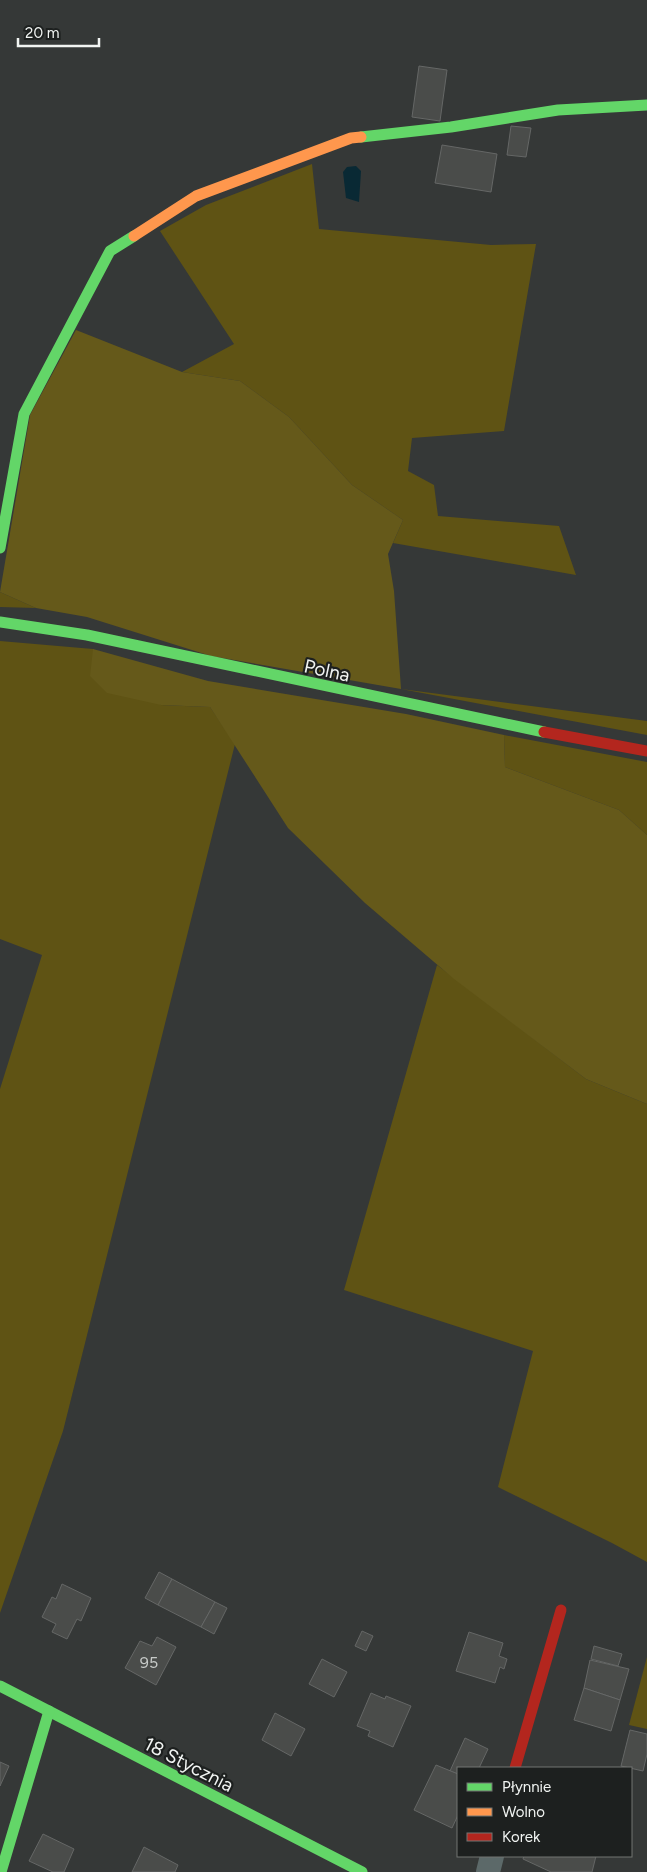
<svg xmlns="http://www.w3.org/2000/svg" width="647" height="1872" font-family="Figtree,sans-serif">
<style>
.green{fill:#5f5314}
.forest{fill:#65591a}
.water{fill:#092934}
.building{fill:#4a4c4a;stroke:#656766}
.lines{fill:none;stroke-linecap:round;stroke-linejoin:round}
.street{stroke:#5c6969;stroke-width:24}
.fast{stroke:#63d668;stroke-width:11}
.slow{stroke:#ff974d;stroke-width:11}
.jam{stroke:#b3261e;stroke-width:11}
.labels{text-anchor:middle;stroke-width:4.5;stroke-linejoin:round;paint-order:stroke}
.number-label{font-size:16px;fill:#c7cac8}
.street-label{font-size:19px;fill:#f1f4f2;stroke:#1d201f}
</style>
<rect width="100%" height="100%" fill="#353837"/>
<g class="green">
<polygon points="312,164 319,229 491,245 536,244 504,431 412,438 408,471 434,485 438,516 559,526 576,575 393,543 403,520 352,485 289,417 240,381 182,372 234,344 160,231 206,205"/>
<polygon points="0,592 36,608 0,607"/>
<polygon points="0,641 93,649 161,705 210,707 235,744 63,1431 0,1613 0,1089 42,955 0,939"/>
<polygon points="401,689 647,721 647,735"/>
<polygon points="504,735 647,762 647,835 619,810 505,767"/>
<polygon points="437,965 586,1079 647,1104 647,1562 612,1543 498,1487 533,1351 344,1290"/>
<polygon points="647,1657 647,1729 629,1725"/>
</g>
<g class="forest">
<polygon points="76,330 182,372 240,381 289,417 352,485 403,520 388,554 394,591 401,689 211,656 87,617 36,608 0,592 30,415"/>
<polygon points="93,649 208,681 406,714 504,735 505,767 619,810 647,835 647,1104 586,1079 454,979 365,903 288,828 210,707 161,705 107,693 90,676"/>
</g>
<polygon class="water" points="356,166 361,171 359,202 346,198 343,172 347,167"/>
<g class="building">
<polygon points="419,66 447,70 440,121 412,117"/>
<polygon points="511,126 531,128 526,157 507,155"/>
<polygon points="442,145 497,154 491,192 435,183"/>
<polygon points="159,1572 172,1579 158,1605 145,1598"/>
<polygon points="172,1579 215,1602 201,1627 158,1605"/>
<polygon points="62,1584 91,1598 81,1621 77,1619 67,1639 52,1632 56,1624 42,1617 52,1597 56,1599"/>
<polygon points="215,1602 227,1608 214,1634 201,1627"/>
<polygon points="362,1631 373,1636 366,1651 355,1646"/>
<polygon points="469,1632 503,1643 499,1656 507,1659 504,1669 500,1667 495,1683 456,1671"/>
<polygon points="157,1637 176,1647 156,1685 125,1668 140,1641 152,1646"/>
<polygon points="594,1646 622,1654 618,1666 591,1659"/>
<polygon points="322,1659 347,1672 334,1697 309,1684"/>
<polygon points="590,1660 629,1669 620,1700 584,1688"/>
<polygon points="584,1688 620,1700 611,1731 574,1720"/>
<polygon points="371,1693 385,1699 386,1696 411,1706 393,1747 368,1736 370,1731 357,1726"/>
<polygon points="275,1713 305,1729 291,1756 262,1740"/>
<polygon points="630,1730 647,1734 647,1754 643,1771 621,1766"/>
<polygon points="465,1738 488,1749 479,1768 458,1768 458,1774 450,1771"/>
<polygon points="0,1762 9,1766 0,1786"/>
<polygon points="436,1765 458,1774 458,1815 452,1828 414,1810"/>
<polygon points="43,1834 74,1849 64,1872 53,1872 29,1861"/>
<polygon points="144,1847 178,1865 175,1872 132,1872"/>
<polygon points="524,1856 596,1856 592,1872 551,1872 523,1859"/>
</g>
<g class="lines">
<polyline class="street" points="488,1872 492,1856"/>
<g class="fast">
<polyline points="361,137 451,127 558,110 647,105"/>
<polyline points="0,548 24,414 110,251 134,236"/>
<polyline points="0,622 87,635 544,732"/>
<polyline points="0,1686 362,1872"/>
<polyline points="1,1872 49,1711"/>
</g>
<polyline class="slow" points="134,236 196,196 351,138 361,137"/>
<g class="jam">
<polyline points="544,732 647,751"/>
<polyline points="515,1768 561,1610"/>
</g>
</g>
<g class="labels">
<g class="number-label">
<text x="149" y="1668">95</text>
</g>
<g class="street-label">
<text transform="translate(327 670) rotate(12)" y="7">Polna</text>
<text transform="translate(189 1764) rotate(27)" y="7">18 Stycznia</text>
</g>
</g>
<rect x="457" y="1767" width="175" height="90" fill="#1d201f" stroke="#727573"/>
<rect x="467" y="1783" width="25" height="8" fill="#63d668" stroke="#727573"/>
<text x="502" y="1792" font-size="15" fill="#f1f4f2">Płynnie</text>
<rect x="467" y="1808" width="25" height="8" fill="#ff974d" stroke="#727573"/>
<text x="502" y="1817" font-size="15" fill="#f1f4f2">Wolno</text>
<rect x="467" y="1833" width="25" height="8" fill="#b3261e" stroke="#727573"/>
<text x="502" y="1842" font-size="15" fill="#f1f4f2">Korek</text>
<path d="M18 38v8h81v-8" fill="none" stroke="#f1f4f2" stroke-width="2.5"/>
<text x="25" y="38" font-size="15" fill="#f1f4f2" stroke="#1d201f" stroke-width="4" paint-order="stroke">20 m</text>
</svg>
